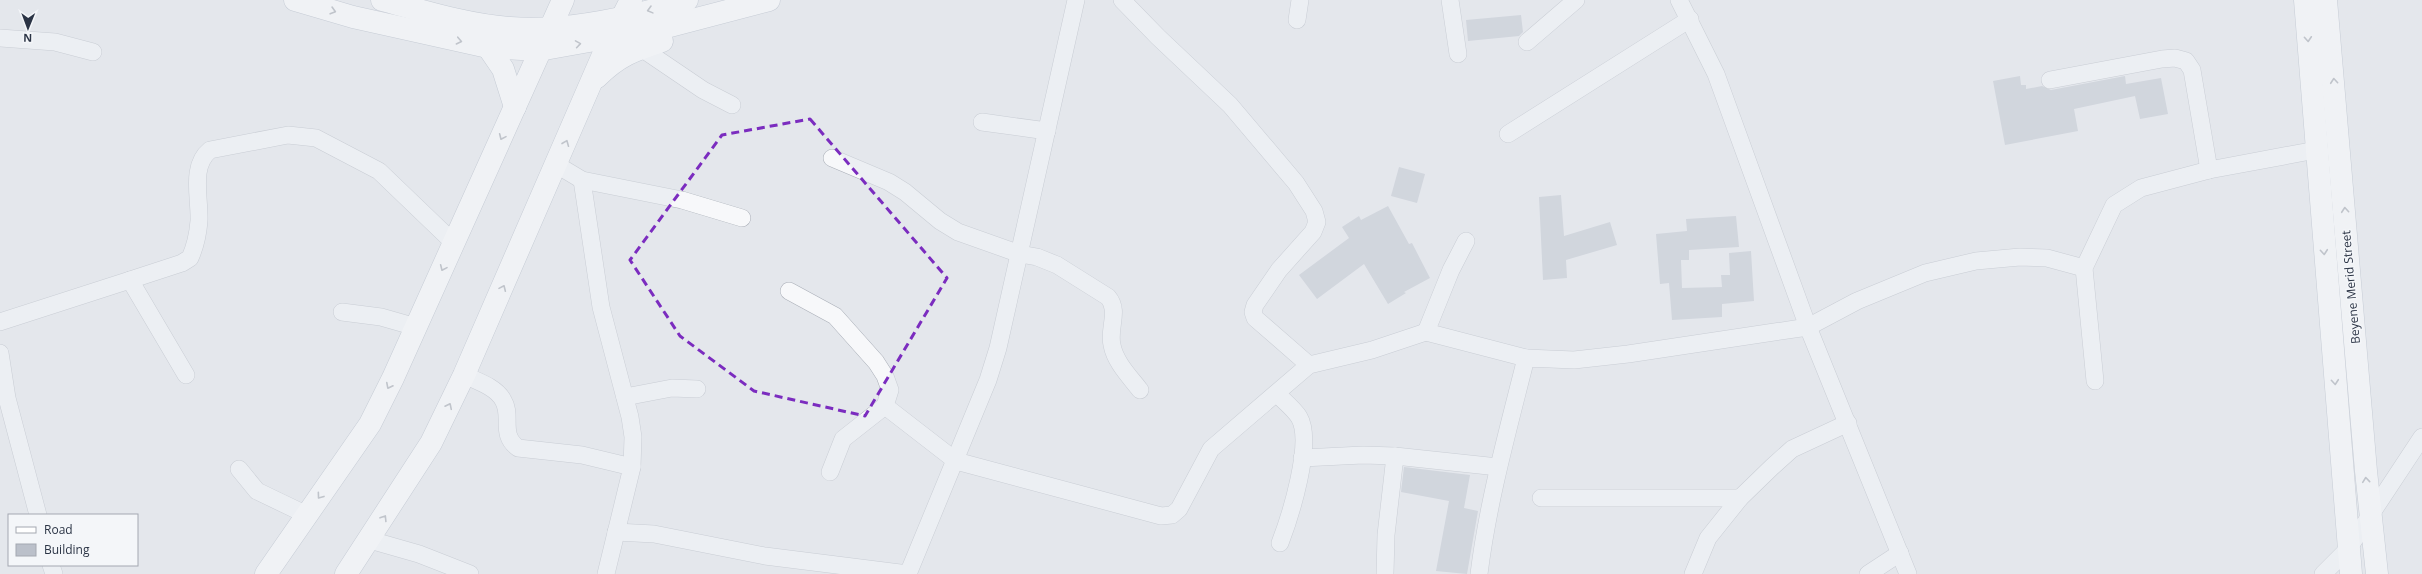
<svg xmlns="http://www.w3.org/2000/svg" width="2422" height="574" font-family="'Open Sans',sans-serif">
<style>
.building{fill:#bbc0ca}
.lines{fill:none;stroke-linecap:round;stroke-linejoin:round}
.minor-casing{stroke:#a9aeb7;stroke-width:18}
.major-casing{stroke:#a3abb8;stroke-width:23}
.minor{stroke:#f7f8fa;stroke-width:17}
.major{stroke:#fff;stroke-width:22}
.oneway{stroke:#959aa2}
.marked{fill:none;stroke:#7b2cbf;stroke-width:3;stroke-dasharray:8 5;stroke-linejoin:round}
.labels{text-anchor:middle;stroke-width:3;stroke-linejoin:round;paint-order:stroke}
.street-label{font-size:12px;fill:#2b3445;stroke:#f4f6f9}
</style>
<rect width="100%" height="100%" fill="#e4e7ec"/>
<g class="building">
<polygon points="1521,15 1523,32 1519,36 1468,41 1466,20"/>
<polygon points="2020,76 2021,85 2026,85 2026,89 2042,86 2051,90 2125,76 2126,84 2161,78 2168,114 2140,119 2135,96 2074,109 2078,131 2005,145 1993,81"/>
<polygon points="1399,167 1425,174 1417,203 1391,196"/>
<polygon points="1561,195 1564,236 1610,222 1617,245 1566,260 1567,278 1543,280 1539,197"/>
<polygon points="1388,206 1409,244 1412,243 1430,278 1404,292 1406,293 1388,304 1364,264 1317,299 1299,275 1349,238 1342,227 1359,216 1361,220"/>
<polygon points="1736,216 1739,247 1689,250 1689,260 1681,260 1682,288 1722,287 1721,275 1730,275 1729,253 1751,251 1754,301 1722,304 1722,317 1672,320 1669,283 1660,284 1656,234 1687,231 1686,219"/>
<polygon points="1404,467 1470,475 1464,508 1478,511 1467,574 1436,571 1449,501 1401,492"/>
</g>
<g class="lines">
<g class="minor-casing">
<g id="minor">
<polyline points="1122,0 1158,37 1230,105 1296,183 1314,211 1317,222 1313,232 1279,270 1255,305 1253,312 1255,318 1309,365"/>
<polyline points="1450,0 1458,54"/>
<polyline points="1679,0 1716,74 1808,327 1908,574"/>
<polyline points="1297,20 1300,0"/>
<polyline points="0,38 55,42 93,52"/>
<polyline points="1527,42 1576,0"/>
<polyline points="641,48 703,90 732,105"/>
<polyline points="2050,80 2162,59 2175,58 2186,61 2192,70 2209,170 2316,150"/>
<polyline points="982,122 1047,131"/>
<polyline points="1508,134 1690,19"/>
<path d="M832,158l57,24 16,10 35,29 18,11 62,22 17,3 20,8 51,32c12,14 0,31 4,48 3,17 18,32 28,45"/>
<polyline points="557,165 582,180 682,200 742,218"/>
<polyline points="582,180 601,307 630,417 633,437 632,467"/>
<polyline points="1466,241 1451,270 1426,332 1526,358"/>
<path d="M130,280l52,-17 8,-5c5,-11 8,-25 9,-37 1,-23 -9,-55 11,-71l78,-15 28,3 63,33 75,72"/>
<polyline points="789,291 835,316 876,362 885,376 890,390 885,406 956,461 1161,516 1172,515 1179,509 1211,449 1309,365 1372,350 1426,332"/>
<polyline points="342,312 381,317 416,327"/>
<polyline points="0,322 130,280 186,375"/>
<polyline points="0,353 7,398 38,515"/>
<path d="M464,375c13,6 32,12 39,25 10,16 -4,34 15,48l64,7 50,12 -26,107"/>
<polyline points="2095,381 2084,268 2114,205 2141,188 2209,170"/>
<path d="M1277,394c7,7 17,15 22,23 15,25 -9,100 -19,126"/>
<polyline points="625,397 672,388 697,389"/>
<polyline points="1302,458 1363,455 1395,456"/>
<polyline points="239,469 257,491 307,515"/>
<polyline points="830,472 843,439 885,406"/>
<polyline points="1541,498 1740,498"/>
<polyline points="616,532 654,534 765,556 908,574"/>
<polyline points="370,540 419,554 470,574"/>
<polyline points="51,565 54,574"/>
<polyline points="908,574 988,380 998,348 1076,0"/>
<polyline points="1385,574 1386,535 1395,456 1498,467"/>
<path d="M1479,574c9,-73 29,-144 47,-216l48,2 54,-6 180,-27 49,-26 68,-28 51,-12 44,-4 27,1 37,10"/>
<polyline points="1693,574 1708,538 1740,498 1772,467 1792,449 1848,423"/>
<polyline points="1868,574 1900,553"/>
<polyline points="2323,574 2348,549 2422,437"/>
</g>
</g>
<g class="major-casing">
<g id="major">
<polyline points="295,0 353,17 488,47 539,50 662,28 769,0"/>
<path d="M382,0c41,11 85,25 128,28 59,4 121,-10 177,-28"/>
<polyline points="2305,0 2351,574"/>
<polyline points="2326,0 2366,471 2377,574"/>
<polyline points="488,47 503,69 515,107"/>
<path d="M597,77c21,-21 37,-27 65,-36"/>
<polyline points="266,574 370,424 393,378 563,0"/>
<polyline points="346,574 431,443 464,375 603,55 631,0"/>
</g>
</g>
<use href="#minor" class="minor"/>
<use href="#major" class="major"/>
</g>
<defs><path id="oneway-chevron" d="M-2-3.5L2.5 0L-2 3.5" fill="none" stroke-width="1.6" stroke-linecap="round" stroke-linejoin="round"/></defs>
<g class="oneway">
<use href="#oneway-chevron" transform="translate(650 10) rotate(165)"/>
<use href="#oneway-chevron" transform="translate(333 11) rotate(16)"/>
<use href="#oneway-chevron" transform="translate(2308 39) rotate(86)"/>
<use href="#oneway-chevron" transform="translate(459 41) rotate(12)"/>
<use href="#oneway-chevron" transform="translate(578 44) rotate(-9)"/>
<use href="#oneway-chevron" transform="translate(2334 81) rotate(-95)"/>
<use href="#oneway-chevron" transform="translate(502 137) rotate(114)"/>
<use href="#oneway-chevron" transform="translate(566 143) rotate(-68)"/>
<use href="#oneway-chevron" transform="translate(2345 210) rotate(-95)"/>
<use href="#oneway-chevron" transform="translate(2324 252) rotate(85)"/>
<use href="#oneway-chevron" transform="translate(443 268) rotate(114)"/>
<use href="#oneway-chevron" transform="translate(503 288) rotate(-66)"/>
<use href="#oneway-chevron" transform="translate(2335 382) rotate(85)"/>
<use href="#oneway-chevron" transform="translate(389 386) rotate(117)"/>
<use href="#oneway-chevron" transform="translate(449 406) rotate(-64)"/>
<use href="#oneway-chevron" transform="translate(2366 480) rotate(-96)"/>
<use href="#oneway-chevron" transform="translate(320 496) rotate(126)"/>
<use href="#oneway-chevron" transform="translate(384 518) rotate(-58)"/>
</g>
<path d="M0 0H2422V574H0ZM810,119l137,159 -82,138 -111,-25 -74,-55 -50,-76 92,-125z" fill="#e4e7ec" fill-opacity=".55" fill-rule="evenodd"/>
<path class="marked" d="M810,119l137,159 -82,138 -111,-25 -74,-55 -50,-76 92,-125z"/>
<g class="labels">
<g class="street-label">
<text transform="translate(2351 287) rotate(-95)" y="4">Beyene Merid Street</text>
</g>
</g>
<rect x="8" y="514" width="130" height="52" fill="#f4f6f9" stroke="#a4a8b1"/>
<rect x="16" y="527" width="20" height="6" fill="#ffffff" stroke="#a4a8b1"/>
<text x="44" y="534" font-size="12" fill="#2b3445">Road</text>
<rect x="16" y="544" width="20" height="12" fill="#bbc0ca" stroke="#a4a8b1"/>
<text x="44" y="554" font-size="12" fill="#2b3445">Building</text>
<g transform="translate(28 28) rotate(181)" stroke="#f4f6f9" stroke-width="3" paint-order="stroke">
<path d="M0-3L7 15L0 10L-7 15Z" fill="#2b3445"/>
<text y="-6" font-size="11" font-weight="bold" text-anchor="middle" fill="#2b3445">N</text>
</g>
</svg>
